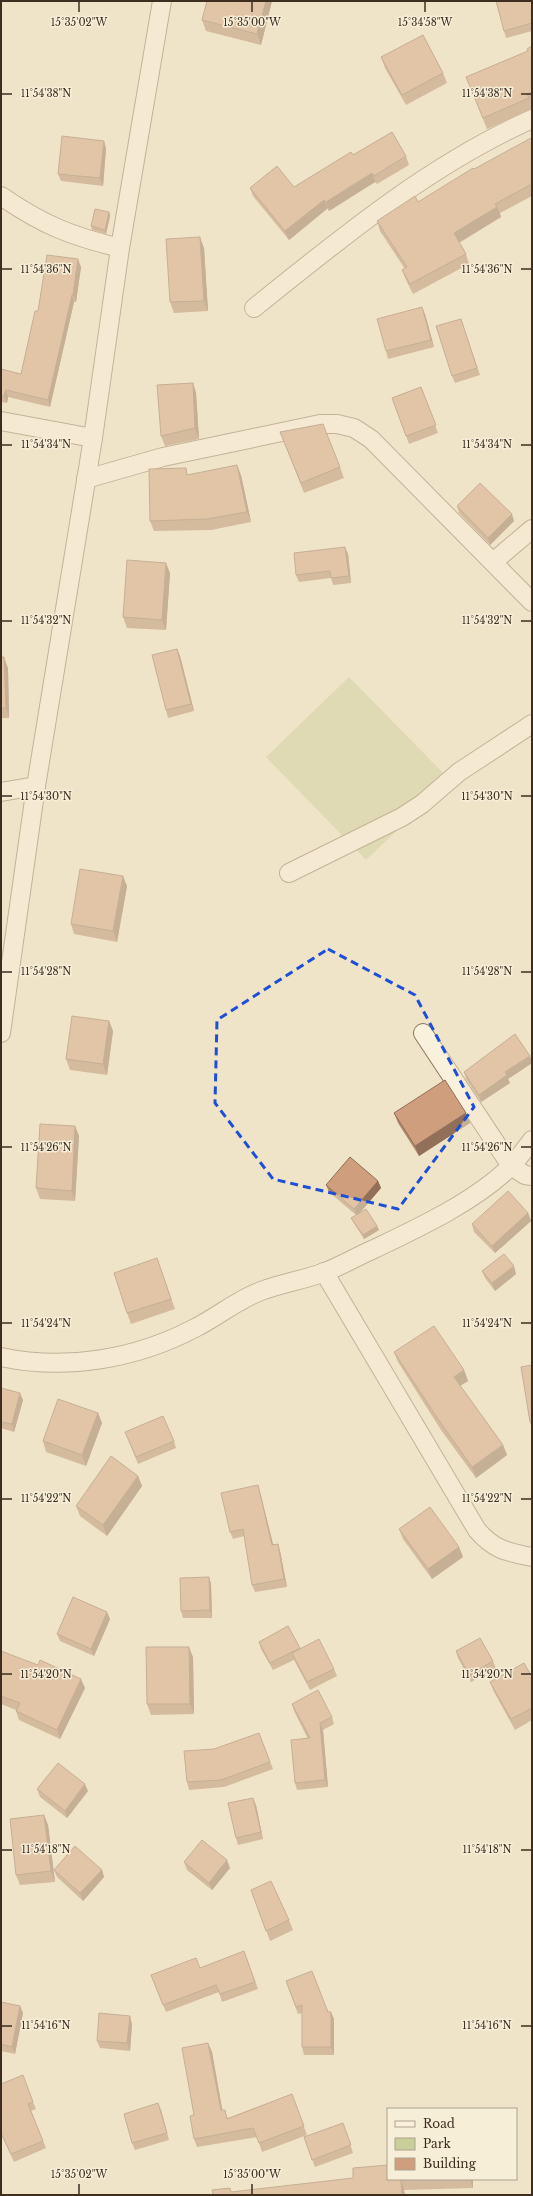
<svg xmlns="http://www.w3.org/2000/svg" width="533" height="2196" font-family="'Libre Baskerville',serif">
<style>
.green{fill:#c9cf9b}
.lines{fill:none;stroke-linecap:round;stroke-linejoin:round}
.minor-casing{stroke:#8d765c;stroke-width:20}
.minor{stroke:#faf1dc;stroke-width:18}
.wall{fill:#b2896c}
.shaded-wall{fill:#916f58}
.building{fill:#cf9f7d;stroke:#916f58}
.marked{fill:none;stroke:#1d4ed8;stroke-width:3;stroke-dasharray:8 5;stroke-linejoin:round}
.ticks{fill:none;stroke:#3d2e20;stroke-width:1.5}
.ticks-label{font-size:10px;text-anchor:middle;fill:#3d2e20;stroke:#f7eed8;stroke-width:3;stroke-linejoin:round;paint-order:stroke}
</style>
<rect width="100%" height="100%" fill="#f0e4c8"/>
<polygon class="green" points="349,677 450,780 366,860 266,757"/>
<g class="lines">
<g class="minor-casing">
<g id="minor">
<path d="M1,196c42,29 70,40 119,52"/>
<path d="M254,308c87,-70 175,-143 278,-189"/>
<polyline points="1,421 93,438"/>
<polyline points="86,479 163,457 320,424 337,424 354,428 371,439 532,602"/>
<polyline points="493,562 532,529"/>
<polyline points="1,792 36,786"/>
<polyline points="289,873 402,817 422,804 459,772 532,724"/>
<polyline points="1,1033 36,786 93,438 120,248 162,1"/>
<polyline points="423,1033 511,1166 525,1175 532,1176"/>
<path d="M324,1272l153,258c17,20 30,22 55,27"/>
<path d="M1,1357c65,14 135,2 194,-29 22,-11 42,-28 66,-37 21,-8 43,-11 64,-19 16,-6 33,-16 49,-23 44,-21 102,-48 137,-83 8,-8 14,-17 21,-26"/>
</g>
</g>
<use href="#minor" class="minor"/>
</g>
<g class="wall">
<polygon points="207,1 272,1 261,45 206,31 202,20"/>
<polygon points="532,1 532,31 506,38 504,31"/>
<polygon points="532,46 532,104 531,105 532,109 487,129 466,77 528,51"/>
<polygon points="381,57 443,73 447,83 406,105 385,68"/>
<polygon points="532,141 532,196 500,213 501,217 459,243 466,254 469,264 413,294 406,280 402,270 405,269 380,231 377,221 418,202 474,169"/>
<polygon points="106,148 103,186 61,181 58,174"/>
<polygon points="353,155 406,156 409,165 377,184 375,182 329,211 328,208 289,240 253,196 250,188 294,187"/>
<polygon points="109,212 110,216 106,234 92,230 91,226"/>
<polygon points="204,248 208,311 174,313 170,302"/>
<polygon points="81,267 76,302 74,302 50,407 8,397 7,403 1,402 1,369 21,374 38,311"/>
<polygon points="425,314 434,347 388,359 386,351"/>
<polygon points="461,319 480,375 455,383 452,376"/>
<polygon points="193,383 196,393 199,439 165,446 161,436"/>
<polygon points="421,387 438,433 409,444 392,398"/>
<polygon points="280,432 340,467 344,478 304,493"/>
<polygon points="189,474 241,475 251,522 211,530 154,531 150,521"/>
<polygon points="457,506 514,521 490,545 459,513"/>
<polygon points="348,554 351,583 333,585 331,578 299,582 296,575"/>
<polygon points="170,573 166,630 127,628 123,617"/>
<polygon points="177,649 180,656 194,711 168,718 166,710"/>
<polygon points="1,657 8,668 9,718 1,718"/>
<polygon points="127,886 117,942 74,934 71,924"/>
<polygon points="109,1021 113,1031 107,1075 70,1070 66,1059"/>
<polygon points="530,1056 532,1063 508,1079 510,1083 481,1102 466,1079 464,1072"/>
<polygon points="394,1113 466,1113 470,1123 419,1156 398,1123"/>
<polygon points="75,1126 79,1136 75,1201 40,1199 36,1188"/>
<polygon points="378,1181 381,1188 359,1214 377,1226 379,1230 364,1239 353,1222 351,1218 356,1215 329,1192 326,1185"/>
<polygon points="528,1213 531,1221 495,1253 474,1232 472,1224"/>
<polygon points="157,1258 175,1309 131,1324 127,1313"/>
<polygon points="482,1271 516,1274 495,1291 485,1278"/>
<polygon points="394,1352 464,1370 468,1381 460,1386 503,1445 507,1455 476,1478 441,1430 398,1362"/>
<polygon points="532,1365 532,1428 530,1422"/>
<polygon points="1,1388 23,1400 14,1432 1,1428"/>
<polygon points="98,1413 102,1423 86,1466 46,1452 43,1441"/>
<polygon points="125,1432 174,1441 176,1448 138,1464"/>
<polygon points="138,1476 142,1486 107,1536 80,1516 76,1506"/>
<polygon points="258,1485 260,1492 273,1544 278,1544 280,1551 287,1587 255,1592 252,1585 244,1536 233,1539 230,1532"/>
<polygon points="399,1529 459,1547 463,1557 432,1579 403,1539"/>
<polygon points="209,1577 211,1584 212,1618 183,1618 181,1611"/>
<polygon points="110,1619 94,1656 60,1641 57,1634"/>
<polygon points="288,1626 300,1649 334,1669 337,1676 310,1690 294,1660 273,1670 261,1649 259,1642"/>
<polygon points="1,1651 85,1688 60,1739 19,1720 16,1711 16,1710 1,1704"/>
<polygon points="456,1651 493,1661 496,1668 471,1682 458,1658"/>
<polygon points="193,1657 194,1714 151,1715 147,1704"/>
<polygon points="532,1677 532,1720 515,1730 494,1692 490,1682"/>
<polygon points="292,1704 332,1717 334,1724 323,1730 328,1787 297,1790 295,1783 308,1739 294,1711"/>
<polygon points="259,1733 273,1769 224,1787 189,1790 187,1782"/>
<polygon points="37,1789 88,1791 67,1818 40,1797"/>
<polygon points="256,1805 263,1839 238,1845 236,1838"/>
<polygon points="44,1815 48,1825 55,1882 20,1885 16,1875"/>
<polygon points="184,1862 230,1868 212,1890 187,1870"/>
<polygon points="54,1870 102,1870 104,1877 83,1901 57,1877"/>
<polygon points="251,1890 289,1920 293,1930 270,1941"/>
<polygon points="244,1951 258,1989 222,2002 219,1992 166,2012 151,1975 200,1968"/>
<polygon points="286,1981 328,2012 334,2019 334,2055 304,2055 302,2047 302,2013 298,2014"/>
<polygon points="1,2002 20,2006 23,2013 15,2054 1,2051"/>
<polygon points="132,2024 130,2051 100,2048 97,2041"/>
<polygon points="208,2043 212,2052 222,2110 228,2118 292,2094 307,2135 262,2152 257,2137 197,2147 194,2139 194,2115"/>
<polygon points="1,2084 33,2102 36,2109 31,2111 46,2148 14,2162 1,2134"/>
<polygon points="161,2110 169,2140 135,2150 132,2143"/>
<polygon points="343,2123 353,2153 315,2167 304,2137"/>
<polygon points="388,2179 473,2179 473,2188 404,2190 405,2195 213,2195 232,2192"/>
</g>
<g class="shaded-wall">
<polygon points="266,1 272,1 261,45 257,34"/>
<polygon points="104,141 106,148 103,186 100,178"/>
<polygon points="372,173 375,182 329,211 326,202"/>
<polygon points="324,200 328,208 289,240 285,231"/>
<polygon points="497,207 501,217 458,243 454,233"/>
<polygon points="109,212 110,216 106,234 105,230"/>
<polygon points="200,237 204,248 208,311 204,301"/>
<polygon points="78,259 81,267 76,302 73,295"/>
<polygon points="72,295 74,302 50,407 48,400"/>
<polygon points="422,307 425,314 434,347 431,340"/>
<polygon points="193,383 196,393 199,439 195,428"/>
<polygon points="6,390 8,397 7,403 4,396"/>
<polygon points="237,465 241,475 251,522 247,512"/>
<polygon points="512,514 514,521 490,545 488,538"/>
<polygon points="345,547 348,554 351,583 349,576"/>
<polygon points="166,563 170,573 166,630 162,620"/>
<polygon points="177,649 180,656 194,711 191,704"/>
<polygon points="4,657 8,668 9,718 6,708"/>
<polygon points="123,876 127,886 117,942 113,931"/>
<polygon points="109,1021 113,1031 107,1075 103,1064"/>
<polygon points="530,1056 532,1063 508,1079 510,1083 481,1102 479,1095 505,1072"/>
<polygon points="466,1113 470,1123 419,1156 415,1146"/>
<polygon points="75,1126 79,1136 75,1201 72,1191"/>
<polygon points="378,1181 381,1188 357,1216 354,1209"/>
<polygon points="528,1213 531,1221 495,1253 492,1246"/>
<polygon points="377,1226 379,1230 364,1239 363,1235"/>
<polygon points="514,1266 516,1274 495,1291 492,1283"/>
<polygon points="464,1370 468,1381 458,1387 454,1377"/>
<polygon points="20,1393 23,1400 14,1432 12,1424"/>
<polygon points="98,1413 102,1423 86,1466 82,1455"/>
<polygon points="503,1445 507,1455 476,1478 472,1467"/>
<polygon points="138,1476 142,1486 107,1536 103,1525"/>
<polygon points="258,1485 260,1492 275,1552 272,1545"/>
<polygon points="278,1544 280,1551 287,1587 284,1579"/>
<polygon points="459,1547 463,1557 432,1579 428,1569"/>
<polygon points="209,1577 211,1584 212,1618 210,1610"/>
<polygon points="107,1612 110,1619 94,1656 91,1649"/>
<polygon points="189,1647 193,1657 194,1714 190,1704"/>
<polygon points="81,1679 85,1688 60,1739 57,1730"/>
<polygon points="320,1723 323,1730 328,1787 325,1780"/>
<polygon points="85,1784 88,1791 67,1818 65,1811"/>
<polygon points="253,1798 256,1805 263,1839 261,1832"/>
<polygon points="44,1815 48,1825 55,1882 51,1871"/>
<polygon points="227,1860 230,1868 212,1890 209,1883"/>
<polygon points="102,1870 104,1877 83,1901 80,1893"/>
<polygon points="20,2006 23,2013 15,2054 12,2047"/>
<polygon points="331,2012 334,2019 334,2055 331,2047"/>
<polygon points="130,2016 132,2024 130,2051 127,2043"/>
<polygon points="208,2043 212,2052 224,2119 221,2110"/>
<polygon points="158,2103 161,2110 169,2140 167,2133"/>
<polygon points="470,2179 473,2179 473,2188"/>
<polygon points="401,2180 404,2190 405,2195 402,2195"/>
</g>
<g class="building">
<polygon points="207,1 266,1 257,34 202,20"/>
<polygon points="496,1 532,1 532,23 504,31"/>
<polygon points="423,35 443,73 402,95 381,57"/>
<polygon points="532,46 532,92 527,94 529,98 483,118 466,77 528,51 527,49"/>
<polygon points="392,132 406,156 374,176 372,173 326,202 324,200 285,231 250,188 277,166 294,187 351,152 353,155"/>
<polygon points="62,136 104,141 100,178 58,174"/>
<polygon points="531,138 532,141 532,184 495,204 497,207 454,233 466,254 410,284 402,270 407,267 377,221 415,196 418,202 473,168 474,169"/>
<polygon points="95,209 109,212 105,230 91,226"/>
<polygon points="200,237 204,301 170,302 166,239"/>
<polygon points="47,255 78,259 73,295 72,295 48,400 6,390 4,396 1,395 1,369 21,374 35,311 38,311"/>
<polygon points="422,307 431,340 386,351 377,319"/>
<polygon points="461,319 477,368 452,376 436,326"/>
<polygon points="193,383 195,428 161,436 157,385"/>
<polygon points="421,387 436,425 406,436 392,398"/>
<polygon points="323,424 340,467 301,483 280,432"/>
<polygon points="237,465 247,512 207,519 150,521 149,469 186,468 187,475"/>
<polygon points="480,483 512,514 488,538 457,506"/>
<polygon points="345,547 349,576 331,578 330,571 296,575 294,553"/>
<polygon points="127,560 166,563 162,620 123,617"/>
<polygon points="177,649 191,704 166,710 152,655"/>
<polygon points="1,657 4,657 6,708 1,708"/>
<polygon points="80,869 123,876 113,931 71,924"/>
<polygon points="72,1016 109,1021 103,1064 66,1059"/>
<polygon points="515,1034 530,1056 505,1072 507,1075 479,1095 464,1072"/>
<polygon points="445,1080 466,1113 415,1146 394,1113"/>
<polygon points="40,1124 75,1126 72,1191 36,1188"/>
<polygon points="350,1157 378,1181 354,1209 326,1185"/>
<polygon points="508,1191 528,1213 492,1246 472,1224"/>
<polygon points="366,1209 377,1226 363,1235 351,1218"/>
<polygon points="504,1254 514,1266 492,1283 482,1271"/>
<polygon points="157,1258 171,1299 127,1313 114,1273"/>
<polygon points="434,1326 464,1370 454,1377 503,1445 472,1467 438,1419 394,1352"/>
<polygon points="532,1365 532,1422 530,1422 521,1367"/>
<polygon points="1,1388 20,1393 12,1424 1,1422"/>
<polygon points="58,1399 98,1413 82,1455 43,1441"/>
<polygon points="163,1416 174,1441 136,1457 125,1432"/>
<polygon points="111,1456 138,1476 103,1525 76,1506"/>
<polygon points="258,1485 272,1545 278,1544 284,1579 252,1585 243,1529 230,1532 221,1493"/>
<polygon points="430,1507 459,1547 428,1569 399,1529"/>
<polygon points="209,1577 210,1610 181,1611 180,1578"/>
<polygon points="73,1597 107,1612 91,1649 57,1634"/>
<polygon points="288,1626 300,1648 270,1663 259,1642"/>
<polygon points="480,1638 493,1661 469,1675 456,1651"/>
<polygon points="319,1639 334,1669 307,1682 292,1653"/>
<polygon points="146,1647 189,1647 190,1704 147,1704"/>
<polygon points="1,1651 38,1665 40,1660 81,1679 57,1730 16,1711 20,1703 1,1696"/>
<polygon points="524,1663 532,1677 532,1708 511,1719 490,1682"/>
<polygon points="318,1690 332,1717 320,1723 325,1780 295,1783 291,1740 310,1738 292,1704"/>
<polygon points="259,1733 270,1762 221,1780 187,1782 184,1751 214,1749"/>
<polygon points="58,1763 85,1784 65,1811 37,1789"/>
<polygon points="253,1798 261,1832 236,1838 228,1803"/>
<polygon points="44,1815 51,1871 16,1875 10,1819"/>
<polygon points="202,1840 227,1860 209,1883 184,1862"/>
<polygon points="75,1846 102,1870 80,1893 54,1870"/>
<polygon points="271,1881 289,1920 266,1931 251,1890"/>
<polygon points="244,1951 255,1982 220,1994 216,1985 163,2005 151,1975 196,1958 200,1968"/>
<polygon points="312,1971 328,2012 331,2012 331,2047 302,2047 302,2005 296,2007 286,1981"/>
<polygon points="1,2002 20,2006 12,2047 1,2044"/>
<polygon points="99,2013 130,2016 127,2043 97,2041"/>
<polygon points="208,2043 221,2110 225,2110 227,2119 292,2094 304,2126 259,2143 253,2128 194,2139 190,2116 194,2115 182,2048"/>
<polygon points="23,2075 33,2102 28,2104 43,2141 11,2154 1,2133 1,2084"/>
<polygon points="158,2103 167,2133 132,2143 124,2114"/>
<polygon points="343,2123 351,2145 312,2160 304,2137"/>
<polygon points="388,2165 388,2179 445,2179 401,2180 402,2195 213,2195 212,2190 230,2188 231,2192 353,2178 353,2168"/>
</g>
<path d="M0 0H533V2196H0ZM328,949l87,46 59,112 -76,102 -125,-30 -58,-76 2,-83z" fill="#f0e4c8" fill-opacity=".55" fill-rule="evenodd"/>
<path class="marked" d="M328,949l87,46 59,112 -76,102 -125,-30 -58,-76 2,-83z"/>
<path class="ticks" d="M79,2v10M252,2v10M425,2v10M2,94h10M521,94h10M2,269h10M521,269h10M2,445h10M521,445h10M2,621h10M521,621h10M2,796h10M521,796h10M2,972h10M521,972h10M2,1147h10M521,1147h10M2,1323h10M521,1323h10M2,1499h10M521,1499h10M2,1674h10M521,1674h10M2,1850h10M521,1850h10M2,2026h10M521,2026h10M79,2184v10M252,2184v10"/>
<g class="ticks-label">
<text x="79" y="26">15°35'02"W</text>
<text x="252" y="26">15°35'00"W</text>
<text x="425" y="26">15°34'58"W</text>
<text x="46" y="97">11°54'38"N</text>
<text x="487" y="97">11°54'38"N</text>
<text x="46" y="273">11°54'36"N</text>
<text x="487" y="273">11°54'36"N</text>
<text x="46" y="448">11°54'34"N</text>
<text x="487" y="448">11°54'34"N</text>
<text x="46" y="624">11°54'32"N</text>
<text x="487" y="624">11°54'32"N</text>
<text x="46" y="800">11°54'30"N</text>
<text x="487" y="800">11°54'30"N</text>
<text x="46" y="975">11°54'28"N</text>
<text x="487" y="975">11°54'28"N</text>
<text x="46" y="1151">11°54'26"N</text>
<text x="487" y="1151">11°54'26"N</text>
<text x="46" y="1327">11°54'24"N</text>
<text x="487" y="1327">11°54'24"N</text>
<text x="46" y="1502">11°54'22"N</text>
<text x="487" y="1502">11°54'22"N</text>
<text x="46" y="1678">11°54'20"N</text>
<text x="487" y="1678">11°54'20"N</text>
<text x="46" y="1853">11°54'18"N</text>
<text x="487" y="1853">11°54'18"N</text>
<text x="46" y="2029">11°54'16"N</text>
<text x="487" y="2029">11°54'16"N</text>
<text x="79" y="2178">15°35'02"W</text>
<text x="252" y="2178">15°35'00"W</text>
</g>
<rect width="533" height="2196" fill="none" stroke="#3d2e20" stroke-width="4"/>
<rect x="387" y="2108" width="130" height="72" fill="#f7eed8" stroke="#ada18e"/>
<rect x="395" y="2121" width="20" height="6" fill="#faf1dc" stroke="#ada18e"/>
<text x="423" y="2128" font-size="12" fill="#3d2e20">Road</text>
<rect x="395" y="2138" width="20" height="12" fill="#c9cf9b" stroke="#ada18e"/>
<text x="423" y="2148" font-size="12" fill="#3d2e20">Park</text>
<rect x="395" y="2158" width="20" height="12" fill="#cf9f7d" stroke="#ada18e"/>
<text x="423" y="2168" font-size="12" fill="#3d2e20">Building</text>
</svg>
